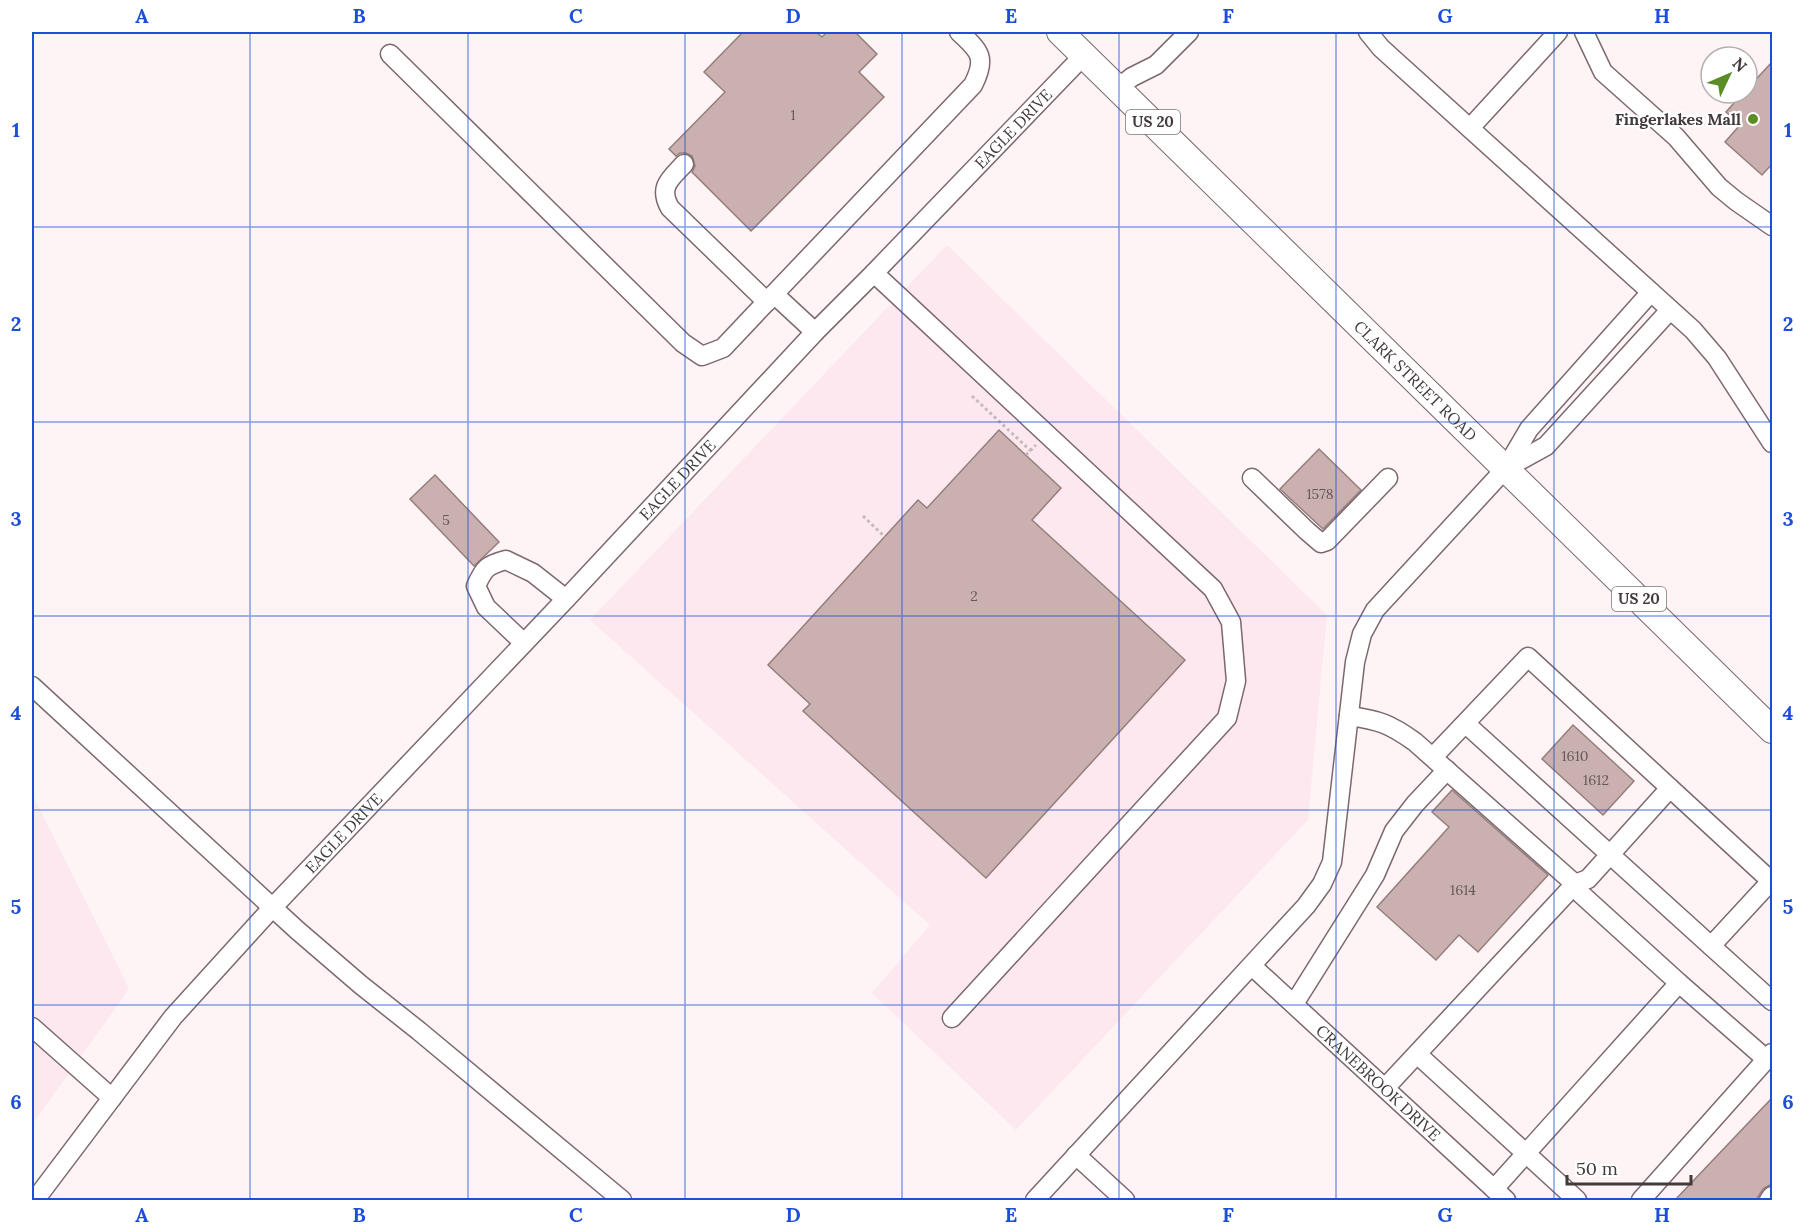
<svg xmlns="http://www.w3.org/2000/svg" width="1804" height="1232" font-family="Lora,serif">
<style>
.built{fill:#fce8ee}
.building{fill:#cab1af;stroke:#957e7c;stroke-width:1.5}
.lines{fill:none;stroke-linecap:round;stroke-linejoin:round}
.minor-casing{stroke:#7d686e;stroke-width:21}
.highway-casing{stroke:#7d686e;stroke-width:28}
.path{stroke:#c4babc;stroke-width:3;stroke-dasharray:3 3;stroke-linecap:butt}
.minor{stroke:#fff;stroke-width:18}
.highway{stroke:#fff;stroke-width:26}
.grid{fill:none;stroke:#1d4ed8;stroke-width:1.5;stroke-opacity:0.55}
.poi-dot{fill:#5a8d25;stroke:#fff;stroke-width:2}
.labels{text-anchor:middle;stroke-width:4.5;stroke-linejoin:round;paint-order:stroke}
.number-label{font-size:14px;fill:#655859}
.shield{fill:#fff;stroke:#7b7576;stroke-width:1.5}
.shield-label{font-size:15px;font-weight:bold;fill:#433a3c}
.poi-label{font-size:16px;font-weight:bold;fill:#433a3c;stroke:#fff;text-anchor:end}
.street-label{font-size:16px;fill:#433a3c;stroke:#fff}
.neatline{fill:none;stroke:#1d4ed8;stroke-width:2}
.grid-label{font-size:20px;text-anchor:middle;font-weight:bold;fill:#1d4ed8}
</style>
<rect width="100%" height="100%" fill="#fef4f6"/>
<g class="built">
<polygon points="947,245 1327,615 1308,820 1016,1130 872,993 930,925 590,620"/>
<polygon points="32,793 129,989 32,1125"/>
</g>
<g class="building">
<polygon points="743,32 816,32 822,37 827,32 855,32 877,54 859,72 884,97 751,231 692,172 695,166 692,156 686,153 680,153 676,156 669,149 725,92 704,72"/>
<polygon points="1773,61 1773,163 1762,175 1725,142 1740,125 1726,112 1743,93 1747,93 1747,89"/>
<polygon points="999,430 1061,488 1032,520 1185,660 986,878 803,711 810,704 768,665 918,500 927,508"/>
<polygon points="1319,449 1361,490 1323,529 1280,489"/>
<polygon points="435,475 499,542 474,566 410,499"/>
<polygon points="1573,725 1634,781 1603,815 1542,759"/>
<polygon points="1452,790 1548,875 1478,952 1459,935 1436,960 1377,907 1449,827 1432,812"/>
<polygon points="1773,1097 1773,1183 1770,1185 1763,1189 1756,1200 1675,1200"/>
</g>
<g class="lines">
<g class="minor-casing">
<g id="minor">
<polyline points="1368,32 1381,48 1693,330 1717,358 1772,443"/>
<polyline points="1584,32 1603,72 1676,137 1719,187 1736,201 1772,226"/>
<polyline points="390,54 683,343 702,356 723,348 774,294 815,332"/>
<polyline points="1118,88 1132,77 1156,65 1189,32"/>
<polyline points="1470,128 1558,32"/>
<path d="M684,164c-14,15 -26,23 -14,44l97,94"/>
<polyline points="874,273 1213,589 1231,622 1236,681 1227,718 952,1018"/>
<path d="M774,294l199,-209c14,-27 7,-34 -14,-53"/>
<polyline points="1508,467 1546,446 1670,310"/>
<polyline points="1252,478 1307,531 1321,543 1327,541 1388,478"/>
<path d="M524,643l-38,-36 -10,-21c8,-18 11,-21 30,-26l27,13 33,26"/>
<polyline points="32,686 297,930 361,985 419,1031 622,1200"/>
<path d="M1349,716c30,4 41,8 66,26l160,142 6,10 98,89 -185,206"/>
<polyline points="1433,757 1528,657 1670,788"/>
<polyline points="1711,946 1772,1001"/>
<path id="s1" d="M1252,966l254,234"/>
<polyline points="1679,983 1766,1059"/>
<polyline points="1294,1004 1375,875 1394,831 1415,804 1447,770"/>
<polyline points="32,1027 112,1098"/>
<polyline points="1417,1054 1577,1200"/>
<polyline points="1385,1088 1575,884 1588,879 1670,788 1771,881 1711,946 1466,724"/>
<polyline points="1076,1155 1125,1200"/>
<path id="s2" d="M35,1200l138,-183 100,-110 293,-308 249,-267 59,-59 210,-218"/>
<polyline points="1035,1200 1306,906 1322,884 1332,862 1355,662 1362,634 1375,610 1506,468 1529,429 1651,292"/>
<polyline points="1641,1200 1772,1053"/>
<polyline points="1769,1200 1772,1196"/>
</g>
</g>
<g class="highway-casing">
<g id="highway">
<path id="s3" d="M1060,32l712,698"/>
</g>
</g>
<g class="path">
<polyline points="972,396 1031,451"/>
<polyline points="1026,455 1036,445"/>
<polyline points="863,516 885,537"/>
</g>
<use href="#minor" class="minor"/>
<use href="#highway" class="highway"/>
</g>
<path class="grid" d="M250,32v1168M468,32v1168M685,32v1168M902,32v1168M1119,32v1168M1336,32v1168M1554,32v1168M32,227h1740M32,422h1740M32,616h1740M32,810h1740M32,1005h1740"/>
<circle class="poi-dot" cx="1753" cy="119" r="6"/>
<g class="labels">
<g class="number-label">
<text x="793" y="120">1</text>
<text x="1320" y="499">1578</text>
<text x="446" y="525">5</text>
<text x="974" y="601">2</text>
<text x="1575" y="761">1610</text>
<text x="1596" y="785">1612</text>
<text x="1463" y="895">1614</text>
</g>
<g class="shield">
<rect x="1126" y="110" width="54" height="24" rx="4.5"/>
<rect x="1612" y="587" width="54" height="24" rx="4.5"/>
</g>
<g class="shield-label">
<text x="1153" y="127">US 20</text>
<text x="1639" y="604">US 20</text>
</g>
<g class="poi-label">
<text x="1741" y="125">Fingerlakes Mall</text>
</g>
<g class="street-label">
<text dy="6" stroke="none"><textPath href="#s2" startOffset="1452">EAGLE DRIVE</textPath></text>
<text dy="6" stroke="none"><textPath href="#s3" startOffset="498">CLARK STREET ROAD</textPath></text>
<text dy="6" stroke="none"><textPath href="#s2" startOffset="966">EAGLE DRIVE</textPath></text>
<text dy="6" stroke="none"><textPath href="#s2" startOffset="480">EAGLE DRIVE</textPath></text>
<text dy="6" stroke="none"><textPath href="#s1" startOffset="172">CRANEBROOK DRIVE</textPath></text>
</g>
</g>
<rect width="1804" height="1232" fill="none" stroke="#ffffff" stroke-width="66"/>
<g transform="translate(1729 75) rotate(46)"><circle r="28" fill="#ffffff" stroke="#b4b0b1" stroke-width="1.5"/>
<path d="M0-4.5L10 22L0 15L-10 22Z" fill="#5a8d25"/>
<text y="-9" font-size="16" font-weight="bold" text-anchor="middle" fill="#433a3c">N</text>
</g>
<path d="M1567 1175v9h124v-9" fill="none" stroke="#433a3c" stroke-width="3"/>
<text x="1576" y="1175" font-size="18" fill="#433a3c" stroke="#ffffff" stroke-width="4.5" paint-order="stroke">50 m</text>
<rect x="33" y="33" width="1738" height="1166" class="neatline"/>
<g class="grid-label">
<text x="142" y="23">A</text>
<text x="359" y="23">B</text>
<text x="576" y="23">C</text>
<text x="793" y="23">D</text>
<text x="1011" y="23">E</text>
<text x="1228" y="23">F</text>
<text x="1445" y="23">G</text>
<text x="1662" y="23">H</text>
<text x="16" y="137">1</text>
<text x="1788" y="137">1</text>
<text x="16" y="331">2</text>
<text x="1788" y="331">2</text>
<text x="16" y="526">3</text>
<text x="1788" y="526">3</text>
<text x="16" y="720">4</text>
<text x="1788" y="720">4</text>
<text x="16" y="914">5</text>
<text x="1788" y="914">5</text>
<text x="16" y="1109">6</text>
<text x="1788" y="1109">6</text>
<text x="142" y="1222">A</text>
<text x="359" y="1222">B</text>
<text x="576" y="1222">C</text>
<text x="793" y="1222">D</text>
<text x="1011" y="1222">E</text>
<text x="1228" y="1222">F</text>
<text x="1445" y="1222">G</text>
<text x="1662" y="1222">H</text>
</g>
</svg>
